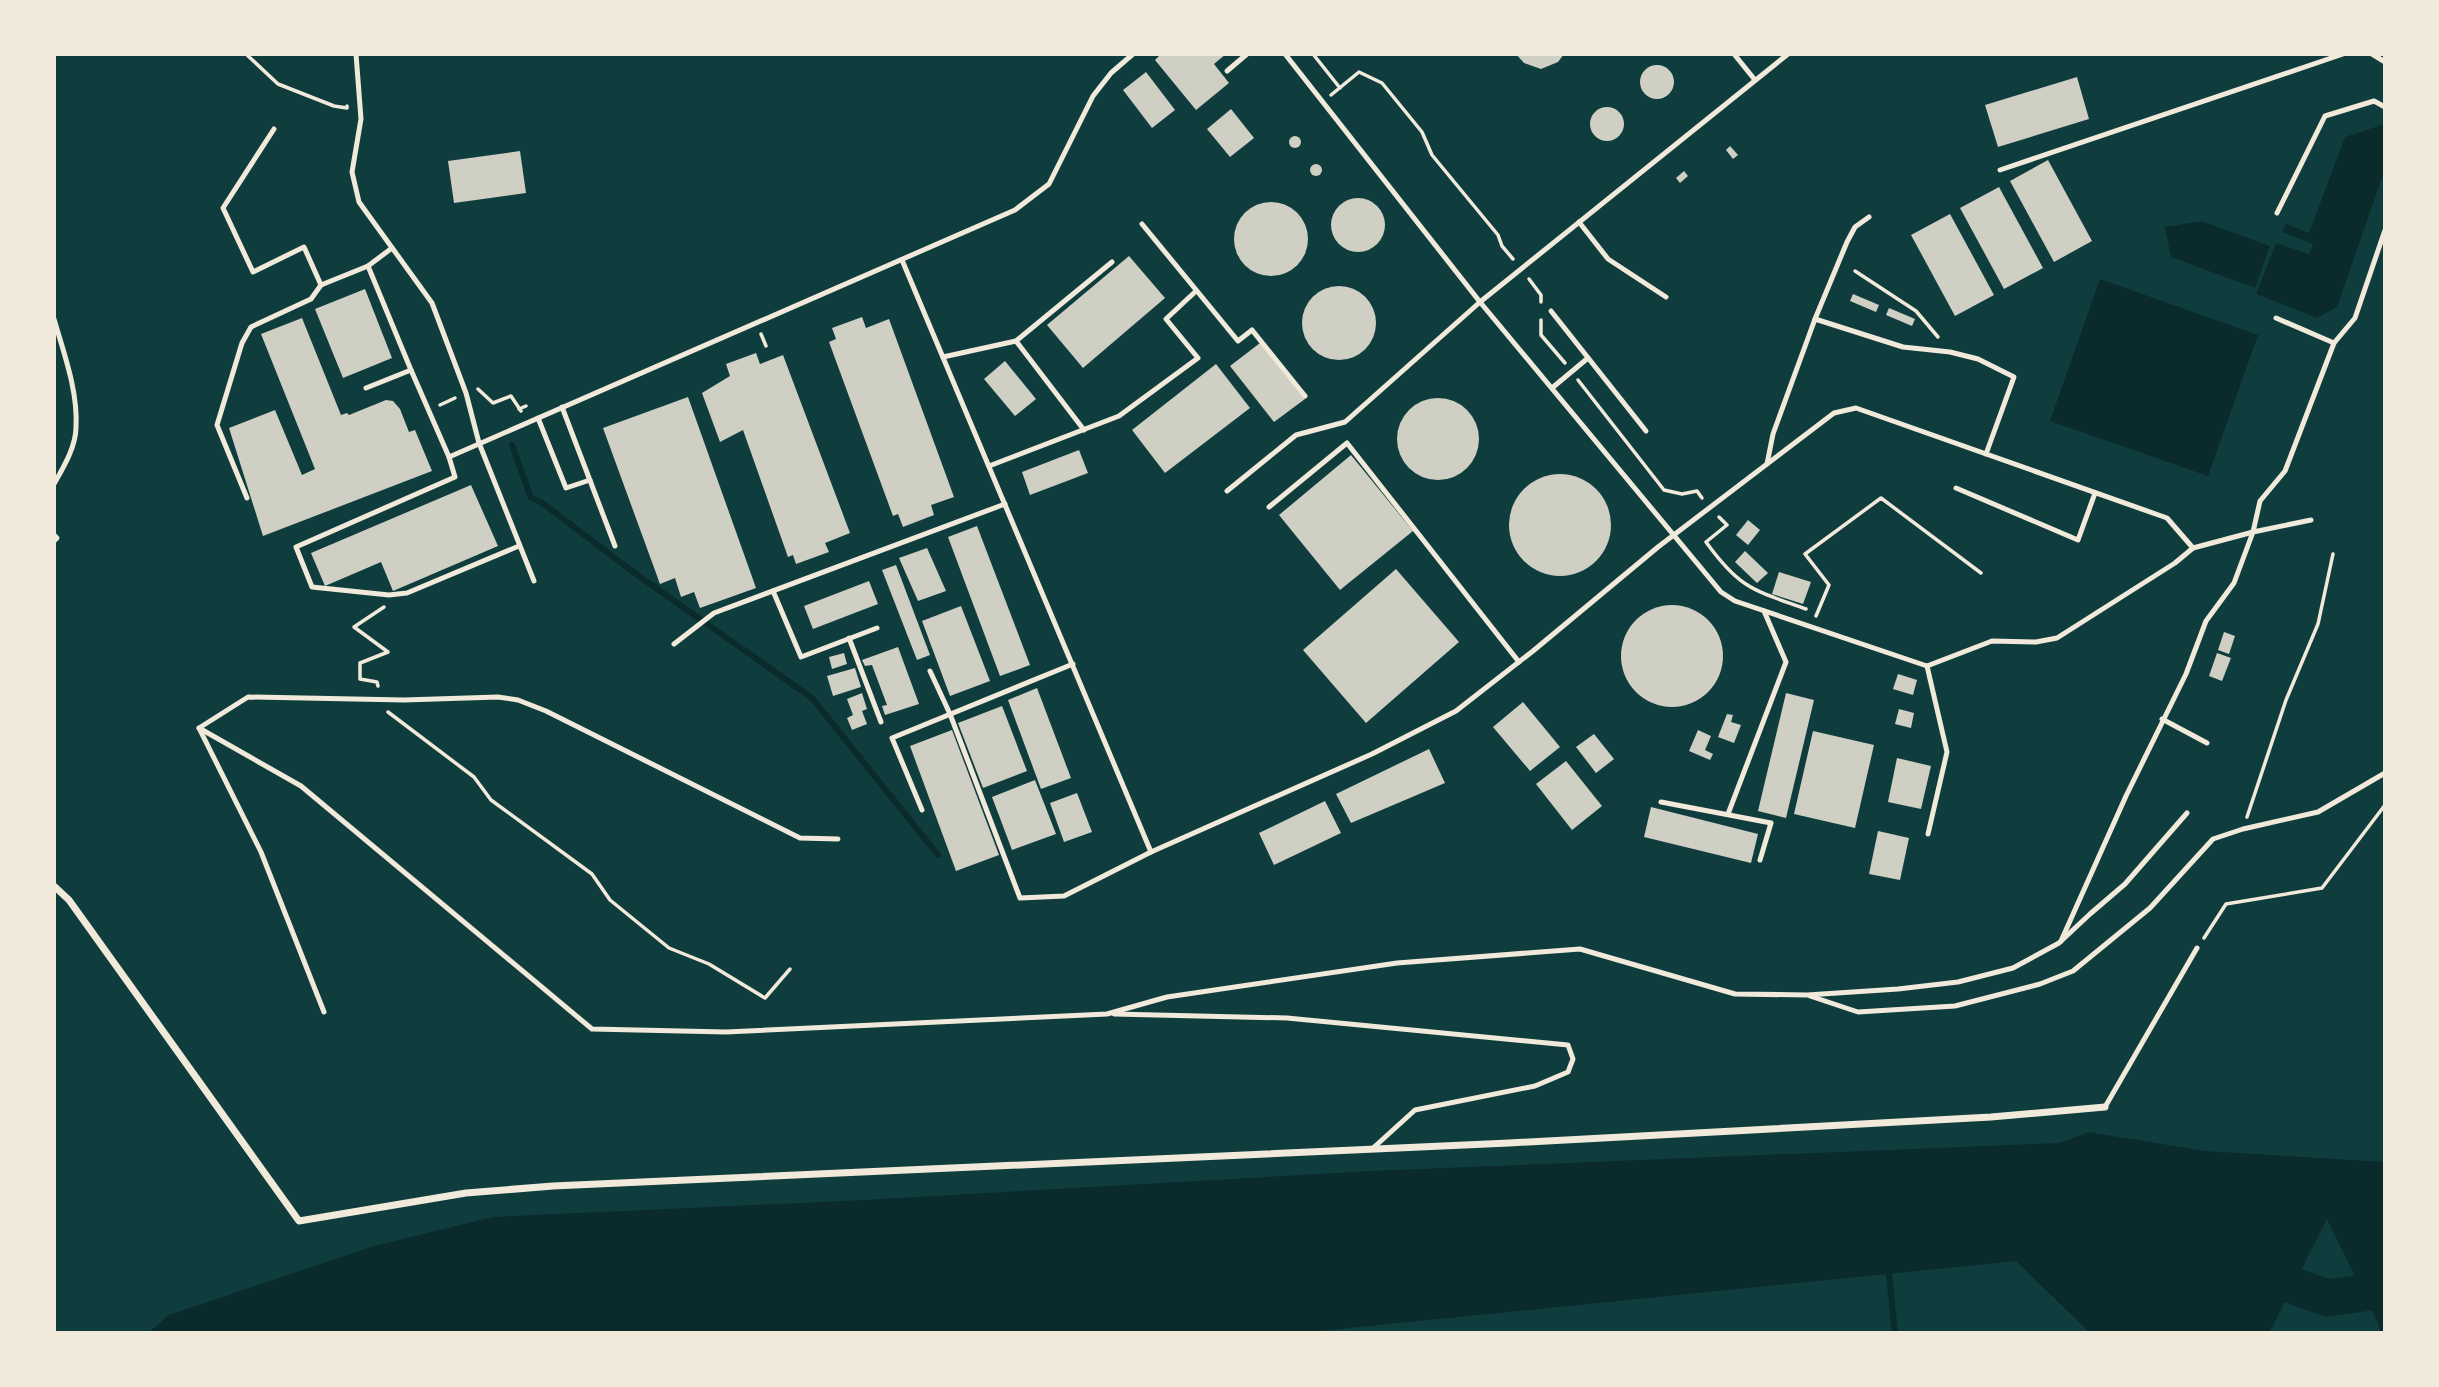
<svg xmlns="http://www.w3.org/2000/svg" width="2439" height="1387" font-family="Roboto,sans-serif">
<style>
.water{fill:#0a2a2b}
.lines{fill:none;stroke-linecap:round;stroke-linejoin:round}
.stream{stroke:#0a2a2b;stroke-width:6}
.river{stroke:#0a2a2b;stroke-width:37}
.building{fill:#cfcfc3}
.path{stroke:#f1e9da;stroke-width:3.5}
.service{stroke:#f1e9da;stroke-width:5}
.minor{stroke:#f1e9da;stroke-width:7}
</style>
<rect width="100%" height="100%" fill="#0f3d3e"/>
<g class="water">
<polygon points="2385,124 2385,169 2337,307 2317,318 2256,294 2276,243 2309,254 2313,244 2282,232 2286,224 2309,233 2345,137"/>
<polygon points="2201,221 2270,246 2255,288 2171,257 2165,227"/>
<polygon points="2100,279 2258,335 2208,476 2050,421"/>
<polygon points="2089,1132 2204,1151 2385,1162 2385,1333 2381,1333 2377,1321 2327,1219 2269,1333 2090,1333 2016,1261 1299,1333 148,1333 169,1315 374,1246 493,1217 864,1200 1371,1171 2059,1143"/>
</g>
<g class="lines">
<g class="stream">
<polyline points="512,445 531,498 541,502 636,574 812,698 938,855"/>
<polyline points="1888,1265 1895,1333"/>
</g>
<polyline class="river" points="2251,1264 2266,1276 2328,1298 2385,1290"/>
</g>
<g class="building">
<polygon points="1161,54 1226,54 1214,64 1229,83 1196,110 1155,60"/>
<polygon points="1516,54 1564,54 1558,62 1541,69 1524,63"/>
<circle cx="1657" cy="82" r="17"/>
<polygon points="1146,72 1175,110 1152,128 1123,90"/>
<polygon points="2077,77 2089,119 1998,147 1985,105"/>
<circle cx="1607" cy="124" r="17"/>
<polygon points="1231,109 1254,138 1230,157 1207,129"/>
<circle cx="1295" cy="142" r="6"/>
<polygon points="1730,146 1738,155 1733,159 1726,150"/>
<polygon points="520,151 526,193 454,203 448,161"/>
<polygon points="2048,160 2092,241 2054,262 2010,181"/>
<circle cx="1316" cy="170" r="6"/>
<polygon points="1684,171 1688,176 1680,183 1676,178"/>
<polygon points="1999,187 2043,268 2004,289 1960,208"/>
<circle cx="1358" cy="225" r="27"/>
<circle cx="1271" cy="239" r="37"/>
<polygon points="1950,214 1994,295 1955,316 1911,235"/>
<polygon points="1129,256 1165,298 1083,368 1047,325"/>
<circle cx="1339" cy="323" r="37"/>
<polygon points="365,289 392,358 343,378 315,309"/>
<polygon points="1853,294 1879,305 1876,312 1850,301"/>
<polygon points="1889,308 1915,319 1912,326 1886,315"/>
<polygon points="862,317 866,328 889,319 954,497 931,505 934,515 903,527 898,514 893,516 829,342 836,339 832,328"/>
<polygon points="302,318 341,415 347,413 349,415 386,400 393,401 400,409 409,432 415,430 432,471 263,536 229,428 275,410 302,475 315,469 261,334"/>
<polygon points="1260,343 1305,399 1274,422 1230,366"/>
<polygon points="756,353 760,364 783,355 850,533 825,543 829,552 796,564 793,555 788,557 743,430 720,442 702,393 730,376 726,364"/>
<polygon points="1005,361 1036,399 1015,416 984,379"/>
<polygon points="1216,364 1250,408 1165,473 1132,430"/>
<polygon points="688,397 756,588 700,608 694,592 681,597 675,578 660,584 603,428"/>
<circle cx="1438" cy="439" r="41"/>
<polygon points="1079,450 1088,473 1030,495 1022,472"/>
<polygon points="1351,455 1413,531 1340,590 1279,515"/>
<circle cx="1560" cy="525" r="51"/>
<polygon points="471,485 498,546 393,591 381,562 325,586 311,553"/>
<polygon points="1748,520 1760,530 1748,545 1736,535"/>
<polygon points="977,526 1030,665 1000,676 948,537"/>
<polygon points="927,548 946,591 918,601 899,558"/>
<polygon points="1745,551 1768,573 1757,583 1735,562"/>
<polygon points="896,565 930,655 917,660 882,570"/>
<polygon points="1396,569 1459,642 1366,723 1303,650"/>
<polygon points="1779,572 1811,582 1803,604 1772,594"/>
<polygon points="869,581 878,604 813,629 804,606"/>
<circle cx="1672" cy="656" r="51"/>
<polygon points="961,606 990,681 950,696 922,621"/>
<polygon points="2224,632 2235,636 2229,654 2218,650"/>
<polygon points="898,647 919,704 885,715 882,706 887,705 872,665 865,666 862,660"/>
<polygon points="844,653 847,664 832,669 829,657"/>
<polygon points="2217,653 2231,658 2222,681 2209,676"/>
<polygon points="855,668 861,687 833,696 827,676"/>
<polygon points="1898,674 1917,680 1913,695 1893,689"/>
<polygon points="1037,688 1071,778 1041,789 1008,700"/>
<polygon points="862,693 867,709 862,711 867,724 852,730 847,718 853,715 847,699"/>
<polygon points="1786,693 1814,700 1786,818 1758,811"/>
<polygon points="1523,702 1560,747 1530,771 1493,727"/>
<polygon points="1002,706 1027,771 983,788 958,723"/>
<polygon points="1899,709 1914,713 1911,728 1895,724"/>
<polygon points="1727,714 1733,715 1731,722 1741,725 1734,743 1718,737"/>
<polygon points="952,730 999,855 956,871 910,746"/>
<polygon points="1698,730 1711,736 1705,750 1713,754 1710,760 1689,751"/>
<polygon points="1813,731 1874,745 1855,828 1794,814"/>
<polygon points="1594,734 1614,759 1596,773 1576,747"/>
<polygon points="1429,749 1445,783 1351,823 1336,794"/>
<polygon points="1897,758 1931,766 1921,809 1888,802"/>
<polygon points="1566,761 1602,806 1572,830 1536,784"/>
<polygon points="1035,780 1056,834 1012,850 992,797"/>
<polygon points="1077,793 1092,832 1064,842 1050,803"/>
<polygon points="1325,801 1341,833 1274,865 1259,833"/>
<polygon points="1651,807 1758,834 1751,863 1644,837"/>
<polygon points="1878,831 1909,838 1900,880 1869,874"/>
</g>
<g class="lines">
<g class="path">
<polyline points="246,54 278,84 334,106 347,108 347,106"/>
<polyline points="1313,54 1340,88"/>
<polyline points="1331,95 1359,72 1382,83 1422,132 1432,155 1498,235 1502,246 1513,259"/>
<polyline points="1855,271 1916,311 1938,337"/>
<polyline points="1529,279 1541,295 1541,302"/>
<polyline points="1541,320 1541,335 1565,363"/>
<polyline points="761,334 766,346"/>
<polyline points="1578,380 1664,490 1682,494 1697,491 1702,498"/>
<polyline points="478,389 493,403 511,396 521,411"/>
<polyline points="440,405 455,398"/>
<polyline points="519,409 526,406"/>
<path d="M1719,517l8,8 -21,17c34,47 47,48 100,67"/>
<polyline points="1816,616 1829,585 1805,554 1881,498 1981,573"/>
<polyline points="378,686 377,682 360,679 360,663 388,652 354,627 384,607"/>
<polyline points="388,712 474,777 491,800 592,874 610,900 669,948 709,964 765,998 790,969"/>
<polyline points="2247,817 2286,700 2318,624 2333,554"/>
<polyline points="2204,938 2226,904 2322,888 2385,805"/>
</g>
<g class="service">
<polyline points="356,54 361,119 352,172 359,202 432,303 466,393 479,443 534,581"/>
<polyline points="1285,54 1480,302 1721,592 1735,601 1927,666 1992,641 2036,642 2057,638 2175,563 2193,548"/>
<polyline points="1734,54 1755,80"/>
<polyline points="2372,54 2385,62"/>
<polyline points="1227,71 1247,54"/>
<polyline points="274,129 223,208 253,272 304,247 321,285"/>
<polyline points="2000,170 2343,54"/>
<polyline points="2277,213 2325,116 2374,101 2385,107"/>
<polyline points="1579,222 1608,259 1666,297"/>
<polyline points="1142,224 1238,341 1252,330 1305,396"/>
<polyline points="902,260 1151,852"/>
<polyline points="368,266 392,248"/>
<polyline points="1551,311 1646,431"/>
<polyline points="2276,318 2334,343"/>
<path d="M54,319c10,35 24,72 22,108 0,20 -13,41 -22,57"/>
<polyline points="1815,319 1903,347 1950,352 1978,359 2014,377 1986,454"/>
<polyline points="1016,341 1112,262"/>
<polyline points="943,357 1016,341 1084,430"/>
<polyline points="366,388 411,370"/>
<polyline points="1552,388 1588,358"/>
<polyline points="562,407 615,546"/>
<polyline points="538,418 566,488 590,480"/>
<polyline points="449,457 1015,210 1049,184 1093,96 1111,73 1133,54"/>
<polyline points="1767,464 1773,434 1815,319 1847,242 1855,227 1869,217"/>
<polyline points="989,466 1119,416 1198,358 1166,319 1196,291"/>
<polyline points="1956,488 2078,540 2095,493"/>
<polyline points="1227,491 1296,435 1345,422 1480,302 1788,54"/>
<polyline points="247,498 217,425 242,343 251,327 311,299 321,285 368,266 411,370 449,457 455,477 296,547 312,587 389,595 407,593 519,546"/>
<polyline points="1269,507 1347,443 1519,662"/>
<polyline points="54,535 57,538 54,541"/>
<polyline points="773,591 801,657 877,628"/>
<polyline points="849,638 881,722"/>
<polyline points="674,644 714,613 1005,504"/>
<polyline points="1927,666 1947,752 1928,834"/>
<polyline points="930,671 950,714 1020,898 1064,896 1151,852 1372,754 1456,711 1533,651 1658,547 1834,413 1856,408 2167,518 2193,548 2253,532 2311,520"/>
<polyline points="2162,719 2207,743"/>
<polyline points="199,728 301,786 592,1029 726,1032 1107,1014 1167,997 1397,963 1580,949 1735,994 1807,995 1898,989 1958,982 2013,968 2059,943 2090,914 2125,884 2187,813"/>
<polyline points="1661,802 1771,823 1760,860"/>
<polyline points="922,810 892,738 1073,664"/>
<polyline points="1728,814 1786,662 1764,611"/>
<polyline points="2061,941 2126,796 2186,674 2206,621 2234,583 2253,532 2260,501 2285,471 2334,343 2355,318 2385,230"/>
<polyline points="1810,996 1858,1012 1955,1006 2040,984 2073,971 2150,908 2213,839 2243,829 2318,812 2385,773"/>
<polyline points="324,1012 261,852 199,728 248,697 404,700 498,697 518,700 546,711 800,838 838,839"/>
<polyline points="1114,1014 1287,1018 1568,1045 1573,1059 1568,1072 1535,1086 1415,1110 1372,1149"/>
<polyline points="2105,1107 2197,948"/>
</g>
<polyline class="minor" points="54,886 69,900 299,1221 466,1193 553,1186 1509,1143 1991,1117 2105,1107"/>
</g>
<rect width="2439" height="1387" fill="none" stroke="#f1e9da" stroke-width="112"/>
</svg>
